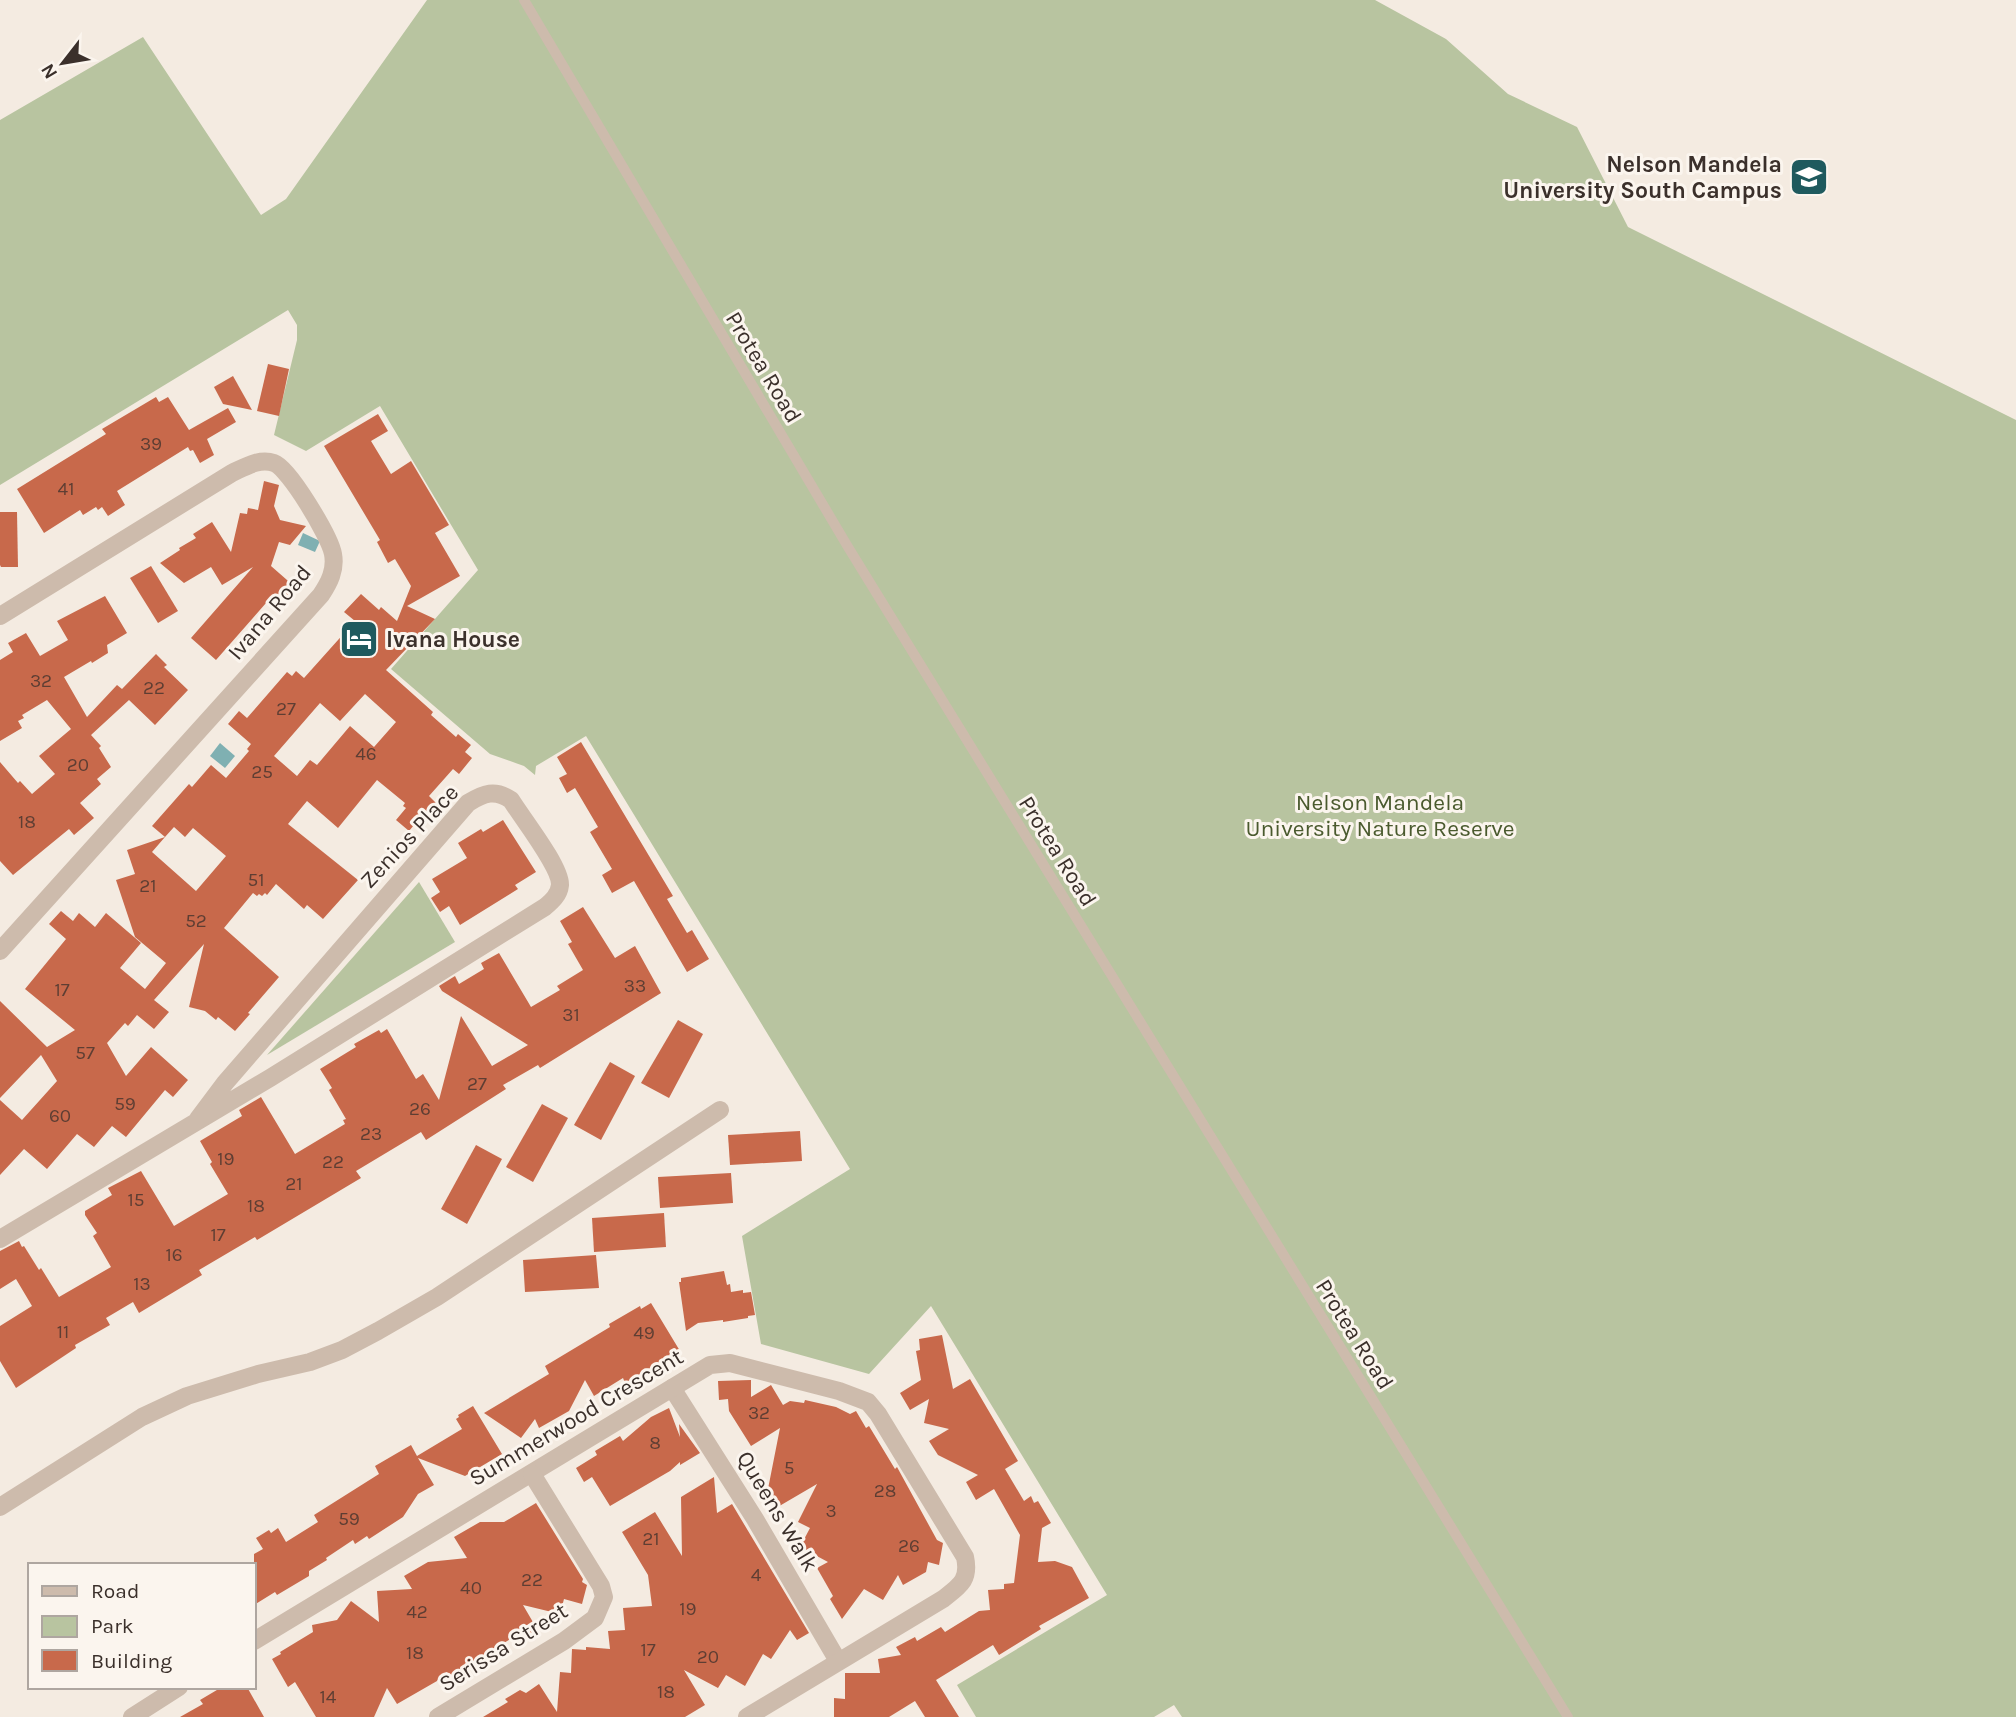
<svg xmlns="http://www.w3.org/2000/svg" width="2016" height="1717" font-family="Karla,sans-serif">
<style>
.green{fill:#b8c4a0}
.water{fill:#7fb0b2}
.building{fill:#c8694b;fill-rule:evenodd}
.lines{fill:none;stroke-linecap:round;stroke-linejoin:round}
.lane{stroke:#cdbbac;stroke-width:10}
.street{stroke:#cdbbac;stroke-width:18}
.labels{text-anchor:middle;stroke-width:6;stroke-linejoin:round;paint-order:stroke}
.number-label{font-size:19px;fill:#5e3e33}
.poi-label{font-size:23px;font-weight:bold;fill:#3b302b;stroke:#fbf5ee;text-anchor:end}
.street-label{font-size:23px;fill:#3b302b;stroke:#fbf5ee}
.park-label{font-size:23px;fill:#4a5a2e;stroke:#fbf5ee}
</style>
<rect width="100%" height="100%" fill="#f4ebe1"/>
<g class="green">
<polygon points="427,0 1375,0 1446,39 1508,94 1577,127 1628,227 2016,420 2016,1717 1182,1717 1174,1705 1154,1717 976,1717 957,1685 1107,1595 931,1306 869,1374 761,1344 742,1236 850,1169 586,736 536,766 535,775 524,766 490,754 391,669 478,570 380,406 306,451 274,435 297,340 297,325 288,310 0,485 0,120 143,37 261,215 286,199"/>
<polygon points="419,882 455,942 267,1055"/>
</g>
<g class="water">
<polygon points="303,533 320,541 315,552 298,545"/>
<polygon points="220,743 235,756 225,768 210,756"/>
</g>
<g class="building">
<polygon points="268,364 289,369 279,416 257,411"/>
<polygon points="233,376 252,410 223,404 214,387"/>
<polygon points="156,397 159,402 168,397 189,430 228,408 236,422 207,439 214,455 200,463 193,450 190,451 188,447 117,491 125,505 108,516 102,507 98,510 96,507 83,515 80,510 44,533 17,489 106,434 102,429"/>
<path d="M378,414l10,17 -17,10 20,33 20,-13 38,64 -14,8 25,43 -53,30 28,13 -49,51 47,42 -2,3 25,22 2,-3 13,11 -6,7 7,6 -13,16 -6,-5 -24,27 8,8 -15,18 -3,-3 -10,12 -13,-11 10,-12 -3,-2 2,-3 -28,-23 -39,48 -31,-27 -19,23 70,56 -35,39 -16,-14 -3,4 -28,-25 -9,11 -2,-2 -3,3 -3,-2 -2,2 -4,-3 -29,35 55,49 -31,36 2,1 -15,17 -17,-14 -2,3 -11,-9 -16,-4 15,-63 -50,56 15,12 -15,17 -17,-14 -9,11 -3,-3 -18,20 19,33 25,-29 37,33 -15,17 -8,-7 -39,47 -14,-11 -18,21 -17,-13 -30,35 -23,-20 -24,26v-75l22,20 35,-39 -16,-26 -41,43v-97l47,46 28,-17 -50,-41 41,-50 -17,-15 12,-13 12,10 6,-8 16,14 11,-14 35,30 -21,25 25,21 21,-26 -31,-26 -19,-57 19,-6 -8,-24 38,-13 -13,15 44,39 30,-35 -33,-28 -8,9 -11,-10 -9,10 -13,-11 37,-42 3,3 19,-22 15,13 23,-27 -2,-2 4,-5 -23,-20 11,-13 8,7 40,-46 5,4 4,-5 8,7 51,-57 -11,-9 17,-18 18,16 2,-3 16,14 14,-35 -16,-27 -7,4 -11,-21 3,-2 -56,-94zM365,694l31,28 -22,25 -24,-21 -33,39 -7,-5 -13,16 -23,-20 46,-53 20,18z"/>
<polygon points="264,481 279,485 274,506 280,520 306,526 290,545 279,542 271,566 295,587 282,602 273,595 216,660 191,638 253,567 222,585 211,567 184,583 160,563 180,550 179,548 196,538 193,534 212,522 231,552 240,513 247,514 248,508 258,510"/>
<polygon points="0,512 17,512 18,567 1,567 0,565"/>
<polygon points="151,566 178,611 158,623 130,578"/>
<polygon points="105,596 127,633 107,645 108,653 92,663 91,661 64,677 87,717 117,685 122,689 156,654 167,665 164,667 188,690 155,725 129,700 91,735 101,746 99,748 111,767 97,779 101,784 80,803 94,818 74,835 69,829 13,875 0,861 0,762 18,783 20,781 32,794 55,774 39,756 71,729 47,700 22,715 24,718 18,721 22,728 0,741 0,660 13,652 8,643 26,633 40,656 68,640 57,621"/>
<polygon points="581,742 673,896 667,899 687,933 692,930 709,959 687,972 634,881 612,893 602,875 612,869 590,832 598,827 575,788 567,793 559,778 567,774 557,757"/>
<polygon points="503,820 536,872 515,885 518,889 460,925 449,906 440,912 431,898 440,892 432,879 467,858 458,843 481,829 483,832"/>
<polygon points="583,907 615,958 635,946 661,993 540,1068 538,1065 503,1085 506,1089 426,1140 421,1132 356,1171 361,1178 257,1240 255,1237 199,1270 202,1275 139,1313 133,1302 106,1318 110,1325 75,1345 76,1348 16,1388 0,1361 0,1326 32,1306 16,1279 0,1289 0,1251 19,1241 22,1247 24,1246 39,1270 41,1268 59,1297 111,1267 93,1236 97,1233 85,1215 85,1211 112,1195 108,1188 141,1171 174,1226 228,1194 210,1164 212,1162 200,1141 242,1116 239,1110 261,1097 295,1154 345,1124 343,1120 346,1119 329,1090 332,1088 320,1069 356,1047 354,1044 379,1030 381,1033 387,1029 416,1079 423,1074 439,1100 461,1016 492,1066 528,1045 442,991 439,986 455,976 459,984 484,969 481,963 499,953 531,1007 560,990 557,986 583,970 568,944 572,942 560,921"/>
<polygon points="678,1020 703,1034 669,1098 641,1083"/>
<polygon points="610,1062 635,1076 601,1140 574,1125"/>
<polygon points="542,1104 568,1118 533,1182 506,1167"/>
<polygon points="800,1131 802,1161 730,1165 728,1135"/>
<polygon points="476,1145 502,1159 467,1224 441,1209"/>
<polygon points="731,1173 733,1203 660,1208 658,1177"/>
<polygon points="664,1213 666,1247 594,1252 592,1218"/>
<polygon points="596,1255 599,1288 525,1292 523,1260"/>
<polygon points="724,1271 727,1285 730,1284 731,1292 743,1290 743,1293 751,1292 755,1315 748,1316 748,1318 723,1322 723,1320 698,1323 686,1331 679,1282 681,1282 681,1278"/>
<polygon points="651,1303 680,1351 625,1383 623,1378 594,1396 585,1380 569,1411 539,1428 535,1419 521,1438 484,1413 549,1374 545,1366 610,1327 609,1324 640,1306 641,1309"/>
<polygon points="942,1335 953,1389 970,1379 1018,1461 1005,1469 1024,1501 1031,1496 1034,1503 1038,1501 1051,1523 1042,1528 1038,1562 1055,1561 1072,1567 1089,1598 1039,1626 1041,1629 999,1655 993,1645 936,1680 959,1717 925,1717 915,1701 889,1717 834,1717 834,1698 845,1699 845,1673 880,1673 878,1659 901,1655 896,1647 915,1637 917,1641 941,1627 945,1632 979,1611 990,1610 988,1590 1004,1589 1004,1584 1014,1583 1020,1535 994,1489 976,1500 966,1482 978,1475 938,1455 929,1441 949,1429 924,1423 929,1399 910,1410 900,1393 921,1380 916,1351 920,1350 919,1339"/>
<polygon points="751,1380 751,1397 771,1385 783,1405 790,1401 804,1403 805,1400 836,1407 850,1414 856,1411 866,1428 869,1426 895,1469 897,1467 937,1540 943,1543 939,1565 928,1562 926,1572 903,1585 898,1575 883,1600 864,1589 842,1619 830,1599 833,1596 817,1568 828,1562 800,1547 810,1528 798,1522 817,1484 776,1508 767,1494 780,1428 751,1446 729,1411 728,1399 719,1400 718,1381"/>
<polygon points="473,1406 502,1454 465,1476 418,1458 434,1485 418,1494 403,1517 369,1539 367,1536 355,1544 353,1540 326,1558 327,1560 309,1571 309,1576 277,1595 275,1592 254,1605 254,1554 263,1549 256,1538 269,1530 271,1533 278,1528 286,1542 318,1522 314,1515 379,1474 375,1466 411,1445 417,1456 462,1429 456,1419 459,1417 458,1415"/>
<polygon points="669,1408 680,1437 679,1424 700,1453 680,1465 680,1462 670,1471 610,1506 592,1477 584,1482 576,1468 597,1455 595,1451 620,1436 623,1441 651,1417"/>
<polygon points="714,1477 717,1513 732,1504 809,1633 797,1640 790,1630 771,1659 763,1654 745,1686 726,1675 718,1688 684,1670 705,1705 685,1717 483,1717 508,1702 505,1699 520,1690 526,1693 539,1684 557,1712 560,1672 571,1673 572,1649 586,1650 586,1647 610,1649 608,1631 625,1630 623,1608 652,1606 648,1575 622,1532 655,1512 682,1556 681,1497"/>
<polygon points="536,1503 583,1579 582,1582 587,1585 582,1604 564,1599 560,1614 523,1605 537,1629 520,1640 517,1635 473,1662 463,1681 446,1672 442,1678 440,1676 437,1681 397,1704 387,1688 374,1717 316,1717 295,1682 288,1687 272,1659 281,1654 280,1652 313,1632 312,1625 337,1620 351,1601 379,1622 377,1591 412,1589 404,1576 428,1562 467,1558 454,1537 480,1522 504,1522"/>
<polygon points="222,1687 247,1687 264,1717 180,1717 203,1704 200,1700"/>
</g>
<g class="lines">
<polyline class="lane" points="524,0 848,547 1568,1717"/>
<g class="street">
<path d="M0,616l232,-143c13,-6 27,-15 42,-10 15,5 56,74 59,91 3,16 -4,29 -12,41l-321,356"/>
<path d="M0,1239l270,-161 275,-171c7,-6 14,-12 15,-22 1,-18 -38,-67 -49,-85 -16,-11 -27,-7 -43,3l-243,280 -27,36"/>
<polyline points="672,1388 755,1519 838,1661"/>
<polyline points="0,1507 142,1417 187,1396 258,1374 310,1362 342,1350 378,1331 437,1297 720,1110"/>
<path d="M254,1641l456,-276 20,-2 109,28 29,11 10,12 87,143c5,23 -5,29 -22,42l-196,118"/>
<polyline points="132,1717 179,1687"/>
<polyline points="438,1717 564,1641 595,1618 604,1597 601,1586 532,1474"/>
</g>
</g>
<defs>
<g id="university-square" transform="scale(2.0125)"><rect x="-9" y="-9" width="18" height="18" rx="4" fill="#1f5a5e" stroke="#fbf5ee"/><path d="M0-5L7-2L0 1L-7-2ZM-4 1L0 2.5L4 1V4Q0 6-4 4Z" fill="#fff"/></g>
<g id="hotel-square" transform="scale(2.0125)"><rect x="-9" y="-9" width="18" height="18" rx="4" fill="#1f5a5e" stroke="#fbf5ee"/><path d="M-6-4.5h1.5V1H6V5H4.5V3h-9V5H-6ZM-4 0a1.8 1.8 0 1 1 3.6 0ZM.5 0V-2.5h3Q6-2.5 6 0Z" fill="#fff"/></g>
</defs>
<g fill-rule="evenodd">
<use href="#university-square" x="1809" y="177"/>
<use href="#hotel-square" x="359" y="639"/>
</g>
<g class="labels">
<g class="number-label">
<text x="151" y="450">39</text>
<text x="66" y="495">41</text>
<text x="41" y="687">32</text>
<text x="154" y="694">22</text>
<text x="286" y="715">27</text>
<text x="366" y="760">46</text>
<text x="78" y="771">20</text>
<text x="262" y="778">25</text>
<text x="27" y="828">18</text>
<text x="256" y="886">51</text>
<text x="148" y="892">21</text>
<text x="196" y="927">52</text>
<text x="635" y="992">33</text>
<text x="62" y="996">17</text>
<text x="571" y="1021">31</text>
<text x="85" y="1059">57</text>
<text x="477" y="1090">27</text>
<text x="125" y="1110">59</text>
<text x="420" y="1115">26</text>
<text x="60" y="1122">60</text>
<text x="371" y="1140">23</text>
<text x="226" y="1165">19</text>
<text x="333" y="1168">22</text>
<text x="294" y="1190">21</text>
<text x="136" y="1206">15</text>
<text x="256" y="1212">18</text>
<text x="218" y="1241">17</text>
<text x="174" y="1261">16</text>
<text x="142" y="1290">13</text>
<text x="63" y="1338">11</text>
<text x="644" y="1339">49</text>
<text x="759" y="1419">32</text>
<text x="655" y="1449">8</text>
<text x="789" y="1474">5</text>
<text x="885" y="1497">28</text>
<text x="831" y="1517">3</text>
<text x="349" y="1525">59</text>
<text x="651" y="1545">21</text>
<text x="909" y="1552">26</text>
<text x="756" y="1581">4</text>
<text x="532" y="1586">22</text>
<text x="471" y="1594">40</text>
<text x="688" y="1615">19</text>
<text x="417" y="1618">42</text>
<text x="648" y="1656">17</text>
<text x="415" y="1659">18</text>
<text x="708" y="1663">20</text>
<text x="666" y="1698">18</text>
<text x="328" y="1703">14</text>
</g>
<g class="poi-label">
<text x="1782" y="172">Nelson Mandela<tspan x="1782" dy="26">University South Campus</tspan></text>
<text x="386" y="647" text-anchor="start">Ivana House</text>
</g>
<g class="street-label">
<text transform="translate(764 367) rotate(59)" y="8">Protea Road</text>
<text transform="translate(269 612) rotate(-50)" y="8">Ivana Road</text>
<text transform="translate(409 836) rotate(-47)" y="8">Zenios Place</text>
<text transform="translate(1058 851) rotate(58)" y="8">Protea Road</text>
<text transform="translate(1355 1334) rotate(58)" y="8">Protea Road</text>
<text transform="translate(576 1417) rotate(-31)" y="8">Summerwood Crescent</text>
<text transform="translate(778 1511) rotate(59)" y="8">Queens Walk</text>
<text transform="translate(503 1647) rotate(-32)" y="8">Serissa Street</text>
</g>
<g class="park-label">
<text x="1380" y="810">Nelson Mandela<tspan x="1380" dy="26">University Nature Reserve</tspan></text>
</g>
</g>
<rect x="28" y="1563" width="228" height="126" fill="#fbf5ee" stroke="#aea6a0" stroke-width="2"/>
<rect x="42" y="1586" width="35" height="10" fill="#cdbbac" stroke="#aea6a0" stroke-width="2"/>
<text x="91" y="1598" font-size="21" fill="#3b302b">Road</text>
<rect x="42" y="1616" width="35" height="21" fill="#b8c4a0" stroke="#aea6a0" stroke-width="2"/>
<text x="91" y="1633" font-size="21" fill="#3b302b">Park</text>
<rect x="42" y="1650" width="35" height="21" fill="#c8694b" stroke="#aea6a0" stroke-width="2"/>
<text x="91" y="1668" font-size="21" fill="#3b302b">Building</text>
<g transform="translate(63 63) rotate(239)" stroke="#fbf5ee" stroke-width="5" paint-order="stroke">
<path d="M0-5L12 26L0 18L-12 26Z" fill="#3b302b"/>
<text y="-10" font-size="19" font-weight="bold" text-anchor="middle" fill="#3b302b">N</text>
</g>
</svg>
